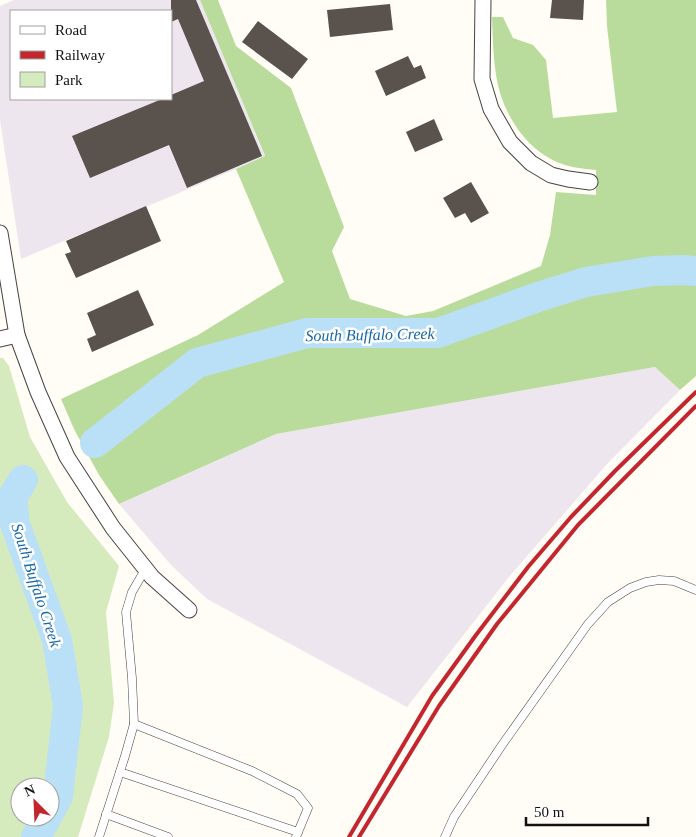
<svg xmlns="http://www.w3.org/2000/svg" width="696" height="837" font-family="Georgia,serif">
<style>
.industrial{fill:#eee6ef;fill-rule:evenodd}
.green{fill:#d5ebbd;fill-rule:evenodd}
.forest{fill:#b9dc9c}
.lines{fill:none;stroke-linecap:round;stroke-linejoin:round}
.river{stroke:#b9e0f7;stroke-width:30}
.building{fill:#5a524d}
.service-casing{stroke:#444;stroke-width:9}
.minor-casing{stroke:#444;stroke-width:17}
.service{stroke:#fff;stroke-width:8}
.minor{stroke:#fff;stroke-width:15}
.rail{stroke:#c4262e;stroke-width:4}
.labels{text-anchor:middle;stroke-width:5;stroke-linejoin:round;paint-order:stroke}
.water-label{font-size:16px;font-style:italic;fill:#1768a6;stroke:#fff}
</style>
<rect width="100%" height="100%" fill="#fffdf5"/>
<g class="industrial">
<path d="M14,0h186l65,157 -244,102 -21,-139v-114zM11,11h160v88h-160z"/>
<polygon points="655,367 680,390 607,464 509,577 407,707 207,599 171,565 119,504 276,434"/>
</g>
<path class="green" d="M0,358h3l6,8 21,71 37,65 52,64 -13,46 8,91 -5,34 -31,100h-78zM20,787h30v30h-30z"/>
<path class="forest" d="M200,0h18l18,46 55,42 53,139 -12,24 18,48 56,17 27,-5 108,-45 9,-31 6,-43 40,3v-25c-10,-1 -21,-2 -31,-5 -32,-10 -55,-40 -65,-72 -7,-24 -7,-51 -8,-76h11l10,21 20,7 13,15 7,58 64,-6 -10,-86 -1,-26h90v376l-16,14 -25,-23 -379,67 -157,70 -20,-29 -25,-46 -13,-30 137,-64 86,-53 -48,-113 29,-13z"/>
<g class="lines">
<g class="river">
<polyline points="95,443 197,363 307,333 438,333 538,297 586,282 653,271 684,270 696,271"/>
<polyline points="23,480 12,498 15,524 57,640 68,706 58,796 50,811"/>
<polyline points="36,837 47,817"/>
</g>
</g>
<g class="building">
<polygon points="171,0 196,0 262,156 187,188 169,145 90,178 72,136 162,99 171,99 171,95 204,81 178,19 171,22"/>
<polygon points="552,0 584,0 583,20 550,18"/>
<polygon points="390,4 393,30 330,37 327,10"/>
<polygon points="258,21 308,59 292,79 242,42"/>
<polygon points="408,56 414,68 421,65 426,78 386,96 375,71"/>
<polygon points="434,119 443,140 415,152 406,132"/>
<polygon points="471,182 489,213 471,223 465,213 455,218 443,198"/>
<polygon points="146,206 161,241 76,278 65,254 71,252 66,241"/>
<polygon points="138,290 154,325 92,352 87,339 96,335 87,313"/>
</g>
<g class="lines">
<g class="service-casing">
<g id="service">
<polyline points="134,724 252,771 297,794 308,808 296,837"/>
<polyline points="120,772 298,832"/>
<polyline points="106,814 168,837"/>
<polyline points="99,837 125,756 134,724 132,678 126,612 132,592 146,568"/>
<polyline points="445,837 454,817 502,745 588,624 608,602 630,588 646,582 659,580 674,581 696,590"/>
</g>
</g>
<g class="minor-casing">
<g id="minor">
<polyline points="483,0 482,79 491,109 510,142 531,163 551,175 568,179 590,182"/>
<polyline points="0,233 17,335 38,392 67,457 113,528 152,577 189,610"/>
<polyline points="0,339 17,335"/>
</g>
</g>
<use href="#service" class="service"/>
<use href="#minor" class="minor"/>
<g class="rail">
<polyline points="349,837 432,696 476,635 528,567 571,517 615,471 696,392"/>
<polyline points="359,837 439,706 497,624 578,525 696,406"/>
</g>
</g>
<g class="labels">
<g class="water-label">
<text transform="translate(370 334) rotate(-1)" y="6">South Buffalo Creek</text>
<text transform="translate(37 585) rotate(72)" y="6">South Buffalo Creek</text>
</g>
</g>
<rect x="10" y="10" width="162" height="90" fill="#ffffff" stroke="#a0a0a0"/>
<rect x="20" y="26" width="25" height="8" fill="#ffffff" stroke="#a0a0a0"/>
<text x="55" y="35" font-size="15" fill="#111111">Road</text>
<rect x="20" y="51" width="25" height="8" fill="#c4262e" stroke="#a0a0a0"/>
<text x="55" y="60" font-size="15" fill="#111111">Railway</text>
<rect x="20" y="72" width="25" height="15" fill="#d5ebbd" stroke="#a0a0a0"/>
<text x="55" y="85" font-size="15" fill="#111111">Park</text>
<g transform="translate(35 802) rotate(336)"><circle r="24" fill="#ffffff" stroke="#a0a0a0"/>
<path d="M0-4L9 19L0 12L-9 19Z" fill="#c4262e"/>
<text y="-8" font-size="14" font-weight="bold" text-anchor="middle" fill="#111111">N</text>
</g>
<path d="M526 817v8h122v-8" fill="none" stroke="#111111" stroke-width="2.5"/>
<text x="534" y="817" font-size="15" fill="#111111" stroke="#ffffff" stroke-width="4" paint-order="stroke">50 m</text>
</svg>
